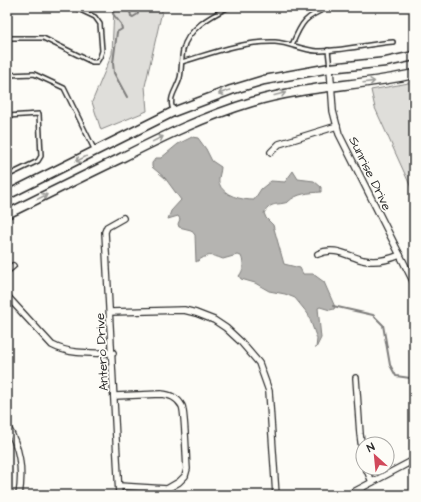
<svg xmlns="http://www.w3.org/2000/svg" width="421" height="502" font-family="'Architects Daughter',sans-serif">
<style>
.green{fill:#dfdeda;stroke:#858482}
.water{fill:#b5b4b1;stroke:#7e7d7b}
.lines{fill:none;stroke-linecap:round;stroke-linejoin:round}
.stream{stroke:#7e7d7b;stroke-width:2}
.lane-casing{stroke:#2b2b2b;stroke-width:6}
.street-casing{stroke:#2b2b2b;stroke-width:8}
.secondary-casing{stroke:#2b2b2b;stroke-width:11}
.lane{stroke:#fdfcf7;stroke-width:3}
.street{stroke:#fdfcf7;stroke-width:5.5}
.secondary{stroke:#fdfcf7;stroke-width:8}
.oneway{stroke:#9e9e9b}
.labels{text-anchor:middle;stroke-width:3.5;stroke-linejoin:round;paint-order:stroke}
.street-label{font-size:13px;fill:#2b2b2b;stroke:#fdfcf7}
</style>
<rect width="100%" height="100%" fill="#fdfcf7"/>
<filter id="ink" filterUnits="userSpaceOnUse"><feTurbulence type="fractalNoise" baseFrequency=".025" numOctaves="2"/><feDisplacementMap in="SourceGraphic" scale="8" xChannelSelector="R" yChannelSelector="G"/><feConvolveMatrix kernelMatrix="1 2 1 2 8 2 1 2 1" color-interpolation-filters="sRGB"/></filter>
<g filter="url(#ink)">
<g class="green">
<polygon points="114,7 163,7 145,86 147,111 101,130 92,102 112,54"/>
<polygon points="414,82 414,194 375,108 371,90"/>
</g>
<path class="water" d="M192,137l6,1 8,11 6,12 9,6c0,5 -3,11 -2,16 4,13 23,17 35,17l7,-11 10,-8 14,1 8,-11 5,8 16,2 7,6v5c-12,1 -24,1 -33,10 -12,4 -16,-1 -24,11l2,5 7,7 11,39 16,4 3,6h10l11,8 11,25 -1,2 -4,1 -10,-3 -2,1 3,30 -5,10 1,-9 -9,-25 -13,-16 -10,-4 -16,-3 -14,-8 -14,-4 -2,-3c5,-6 5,-13 2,-20l-4,-1 -14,4c-13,-5 -15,-5 -27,3l-1,-27 -4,-5 -12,-3 -1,-3 2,-5 -2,-3 -10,3 3,-8 10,-11 -16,-22 -13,-11v-4l4,-5h5l17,-14z"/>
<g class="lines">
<g class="stream">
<polyline points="119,7 113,11 113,14 121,24 122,29 117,32 113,63 114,73 127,97"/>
<polyline points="129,7 131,16 133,17 138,14 137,7"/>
<polyline points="333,306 373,315 383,325 390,365 396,376 410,378 414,383"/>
</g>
<g class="lane-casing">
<g id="lane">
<polyline points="7,38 43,38 92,62 97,62 100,57 102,51 100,24 95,17 74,7"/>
<path d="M292,45c10,-24 13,-28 37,-38"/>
<polyline points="328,50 330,68"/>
<path d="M182,62c30,-9 61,-21 93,-20 15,1 27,8 42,9 25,0 51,-7 76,-9"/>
<polyline points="7,75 34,74 64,88 95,151"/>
<path d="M173,110c-5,-13 3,-19 7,-32 2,-9 1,-19 3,-28 4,-21 28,-34 46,-43"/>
<polyline points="7,116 39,114 41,156 38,161 7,176"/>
</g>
</g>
<g class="street-casing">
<g id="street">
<polyline points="330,68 333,111 339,134 414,283"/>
<polyline points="271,152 279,144 337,126"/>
<path d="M318,254c16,-8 30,2 45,6 13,3 25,0 37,-5"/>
<polyline points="7,271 13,266"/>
<path d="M7,296l45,49c19,10 40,8 61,8"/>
<polyline points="110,312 184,310 196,313 214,320 226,328 241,342 259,363 269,391 276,495"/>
<polyline points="356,378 360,434 363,457"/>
<path d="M115,396l46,-2c9,1 16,3 21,12 3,6 4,52 5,63l-2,7 -6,6 -12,7 -48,-3"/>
<path d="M7,426c13,21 16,45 12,69"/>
<polyline points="366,468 372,482"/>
<polyline points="119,495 105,232 107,227 123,218"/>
<polyline points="348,495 414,460"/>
</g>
</g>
<g class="secondary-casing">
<g id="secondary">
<polyline points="7,195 173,112 231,90 264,80 330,68 386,62 414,56"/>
<path d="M7,214c37,-18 74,-37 112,-55 43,-22 86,-43 133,-57 53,-16 109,-16 162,-28"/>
</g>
</g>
<use href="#lane" class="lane"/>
<use href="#street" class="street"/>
<use href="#secondary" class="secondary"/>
</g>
<defs><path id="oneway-shaft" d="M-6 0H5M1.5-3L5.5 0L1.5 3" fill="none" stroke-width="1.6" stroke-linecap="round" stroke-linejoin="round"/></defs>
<g class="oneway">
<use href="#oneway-shaft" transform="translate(369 82) rotate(-7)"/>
<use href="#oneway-shaft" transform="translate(224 92) rotate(160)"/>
<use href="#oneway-shaft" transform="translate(280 94) rotate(-14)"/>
<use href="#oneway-shaft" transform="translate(158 139) rotate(-26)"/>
<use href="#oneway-shaft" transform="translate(81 159) rotate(153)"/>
<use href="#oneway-shaft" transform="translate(42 197) rotate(-26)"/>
</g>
</g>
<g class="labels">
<g class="street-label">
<text transform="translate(371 173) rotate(64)" y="5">Sunrise Drive</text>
<text transform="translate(101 352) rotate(-93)" y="5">Antero Drive</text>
</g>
</g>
<rect width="421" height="502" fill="none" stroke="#fdfcf7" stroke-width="24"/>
<rect x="12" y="12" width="397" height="478" fill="none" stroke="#2b2b2b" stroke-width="1.5" filter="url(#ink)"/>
<g transform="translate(375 456) rotate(333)"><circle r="19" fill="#fdfcf7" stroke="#a9a8a5"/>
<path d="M0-3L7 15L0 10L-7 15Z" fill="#d1495b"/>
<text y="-6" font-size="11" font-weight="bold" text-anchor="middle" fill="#2b2b2b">N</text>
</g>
</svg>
